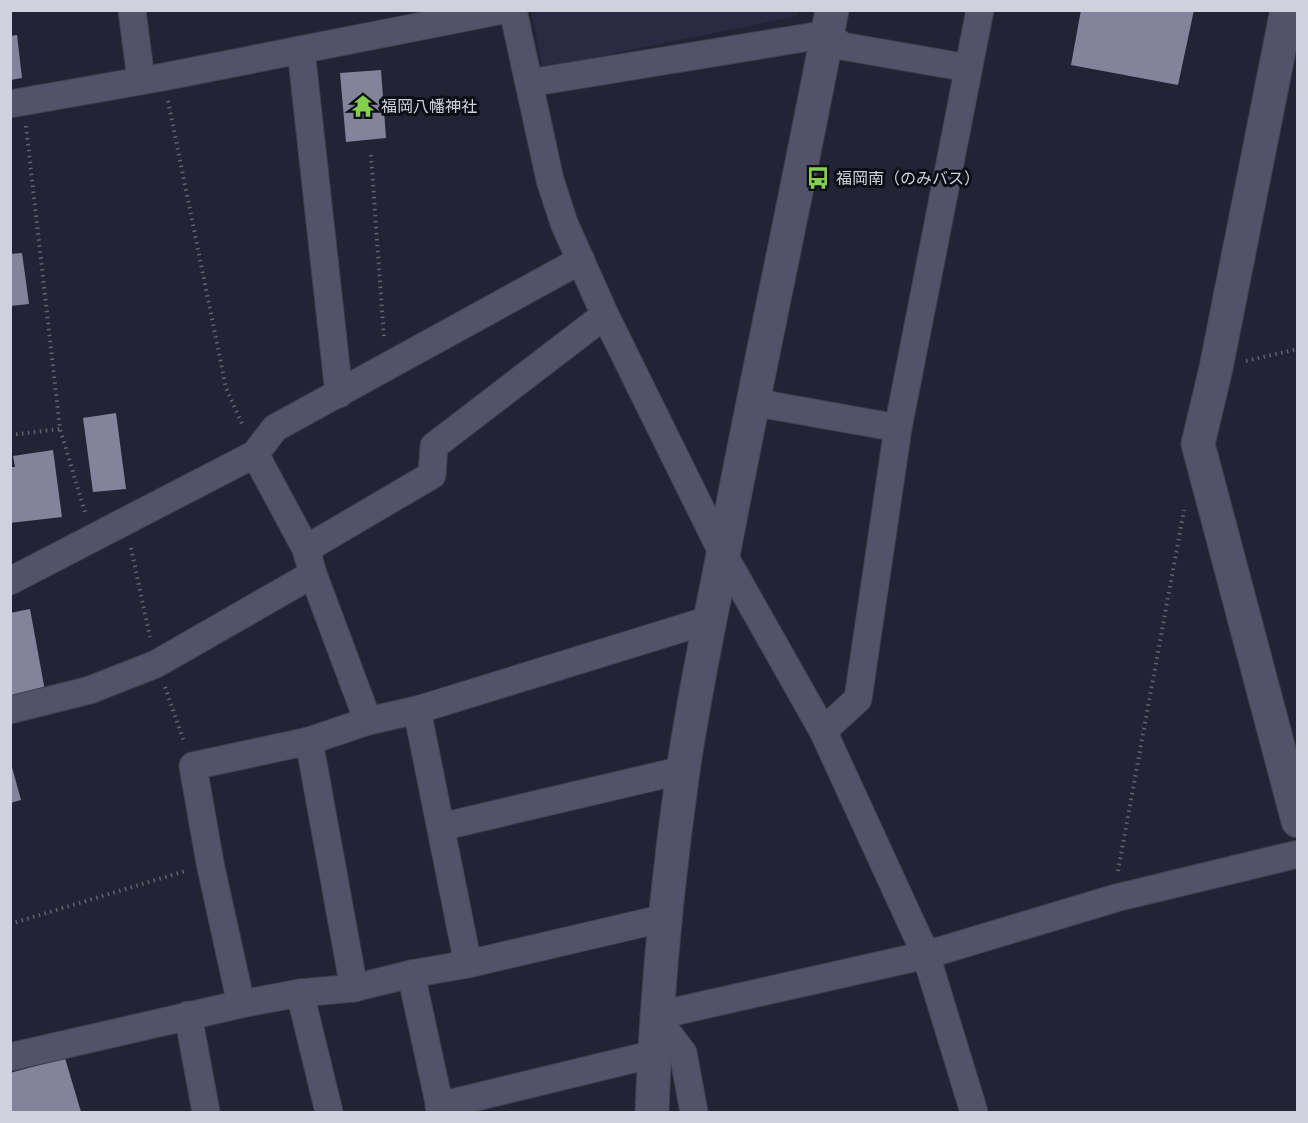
<svg xmlns="http://www.w3.org/2000/svg" width="1308" height="1123" font-family="Quicksand,'Noto Sans JP',sans-serif">
<style>
.built{fill:#2b2a43}
.building{fill:#83849b}
.lines{fill:none;stroke-linecap:round;stroke-linejoin:round}
.street-casing{stroke:#403f4f;stroke-width:29}
.secondary-casing{stroke:#403f4f;stroke-width:35}
.path{stroke:#626273;stroke-width:4;stroke-dasharray:1.5 4.5;stroke-linecap:butt}
.street{stroke:#525368;stroke-width:27}
.secondary{stroke:#525368;stroke-width:33}
.labels{text-anchor:middle;stroke-width:6;stroke-linejoin:round;paint-order:stroke}
.poi-label{font-size:16px;fill:#d1d1de;stroke:#0d0d16;text-anchor:start}
</style>
<rect width="100%" height="100%" fill="#232336"/>
<polygon class="built" points="531,11 798,11 797,16 543,68"/>
<g class="building">
<polygon points="1081,10 1194,10 1178,85 1071,65"/>
<polygon points="17,35 22,78 10,80 10,36"/>
<polygon points="381,70 386,138 346,142 340,73"/>
<polygon points="22,253 29,304 10,306 10,254"/>
<polygon points="116,413 126,489 93,492 83,418"/>
<polygon points="53,450 62,517 10,523 10,467 15,467 13,456"/>
<polygon points="30,609 45,691 10,698 10,613"/>
<polygon points="10,760 21,800 10,803"/>
<polygon points="65,1058 81,1112 10,1112 10,1073"/>
</g>
<g class="lines">
<g class="street-casing">
<g id="street">
<polyline points="132,10 141,80"/>
<polyline points="513,10 550,180 564,223 605,315 723,554 823,731 926,955 974,1112"/>
<polyline points="301,50 339,394"/>
<polyline points="529,83 828,34 842,46 968,68"/>
<polyline points="10,104 163,77 503,10"/>
<polyline points="752,402 898,428"/>
<polyline points="255,454 306,549 313,574 368,721 309,741 354,988"/>
<polyline points="306,549 432,475 434,446 605,315"/>
<polyline points="10,581 255,454 275,428 581,260"/>
<polyline points="10,710 90,690 156,664 313,574"/>
<polyline points="417,710 468,964"/>
<polyline points="368,721 417,710 709,620"/>
<polyline points="823,731 858,699 898,428 980,10"/>
<polyline points="441,827 683,770"/>
<polyline points="411,974 441,1112"/>
<polyline points="300,993 329,1112"/>
<polyline points="241,1004 210,863 193,766 309,741"/>
<polyline points="188,1015 206,1112"/>
<polyline points="10,1057 241,1004 300,993 354,988 411,974 468,964 665,918"/>
<polyline points="439,1106 654,1054"/>
<polyline points="694,1112 683,1053 655,1016 926,955 1116,898 1298,854"/>
</g>
</g>
<g class="secondary-casing">
<g id="secondary">
<polyline points="1287,10 1216,368 1198,444 1298,821"/>
<path d="M652,1112c4,-114 15,-227 31,-341 11,-76 27,-151 42,-226 34,-179 73,-356 107,-535"/>
</g>
</g>
<g class="path">
<polyline points="168,101 226,388 243,426"/>
<polyline points="26,126 60,429 85,512"/>
<polyline points="371,155 384,338"/>
<polyline points="1246,361 1298,349"/>
<polyline points="10,435 60,429"/>
<polyline points="131,548 150,637"/>
<polyline points="165,687 184,742"/>
<polyline points="1118,871 1184,510"/>
<polyline points="10,924 185,871"/>
</g>
<use href="#street" class="street"/>
<use href="#secondary" class="secondary"/>
</g>
<defs>
<g id="temple-bare" transform="scale(1.8)"><path d="M0-6L5-2H3V0L6.5 2.5H4V6H1.5V3h-3V6H-4V2.5H-6.5L-3 0V-2H-5Z" fill="#84cf4d" stroke="#0d0d16" stroke-width="2.5" paint-order="stroke"/></g>
<g id="bus-bare" transform="scale(1.8)"><path d="M-5-6H5V4H4V6H2V4H-2V6H-4V4H-5ZM-3.5-4V0h7V-4ZM-3.5 1.2v1.5H-2V1.2ZM2 1.2v1.5H3.5V1.2Z" fill="#84cf4d" stroke="#0d0d16" stroke-width="2.5" paint-order="stroke"/></g>
</defs>
<g fill-rule="evenodd">
<use href="#temple-bare" x="363" y="106"/>
<use href="#bus-bare" x="818" y="178"/>
</g>
<g class="labels">
<g class="poi-label">
<text x="381" y="112">福岡八幡神社</text>
<text x="836" y="184">福岡南（のみバス）</text>
</g>
</g>
<rect width="1308" height="1123" fill="none" stroke="#d1d1de" stroke-width="24"/>
</svg>
